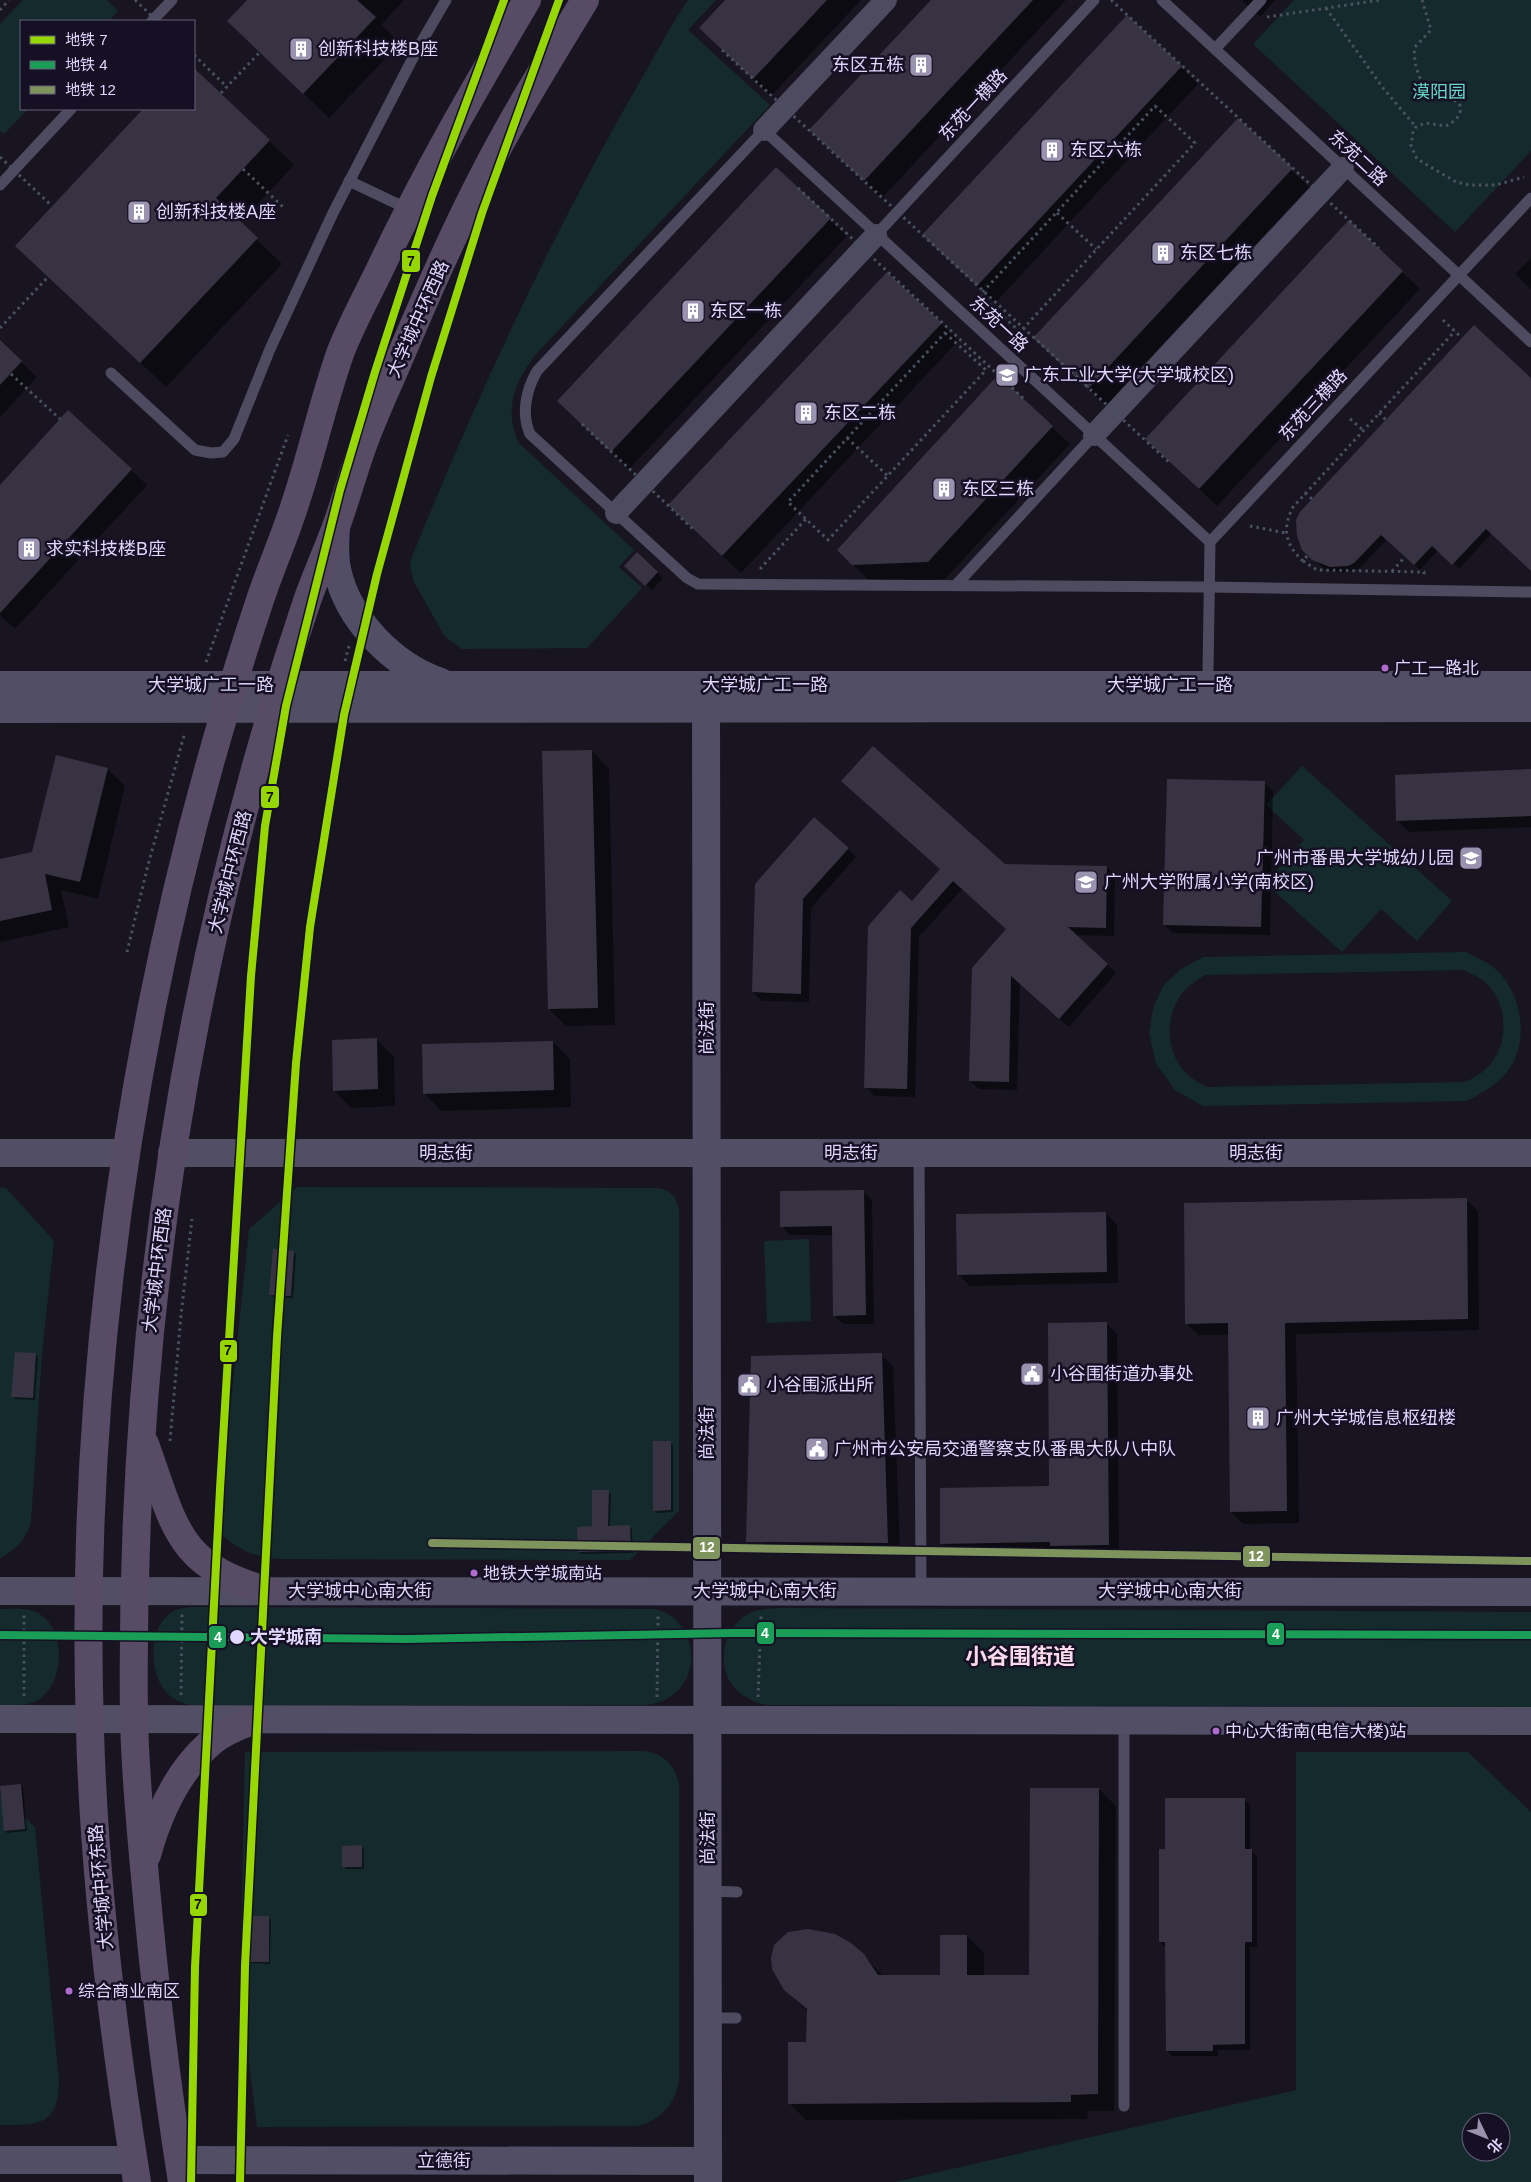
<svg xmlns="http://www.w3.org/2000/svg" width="1531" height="2182" font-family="Arial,'Noto Sans SC',sans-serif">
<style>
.green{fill:#152a2d;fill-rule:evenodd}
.shadow{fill:#0007}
.building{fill:#383342}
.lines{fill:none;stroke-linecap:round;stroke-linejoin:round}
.path{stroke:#495261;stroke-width:3;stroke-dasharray:2.5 4;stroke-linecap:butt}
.lane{stroke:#4e4b61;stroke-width:11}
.street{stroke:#4e4b61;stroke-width:22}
.secondary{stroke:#524e66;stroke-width:28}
.primary{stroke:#574b65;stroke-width:28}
.path-bridge{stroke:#495261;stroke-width:3;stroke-dasharray:2.5 4;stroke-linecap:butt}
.metro-1-casing{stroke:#161025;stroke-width:11}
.metro-2-casing{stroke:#161025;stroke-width:11}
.metro-3-casing{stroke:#161025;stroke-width:11}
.metro-1{stroke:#97d700;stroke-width:8}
.metro-2{stroke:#1a9d56;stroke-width:8}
.metro-3{stroke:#7e945c;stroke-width:8}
.bus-dot{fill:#b06ccc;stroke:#161025;stroke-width:2}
.stop-dot{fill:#dfd7fd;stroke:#161025;stroke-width:2}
.labels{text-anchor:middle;stroke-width:5;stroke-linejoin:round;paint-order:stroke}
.bus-label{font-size:17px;fill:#dfd7fd;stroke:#161025;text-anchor:start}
.poi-label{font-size:18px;fill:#dfd7fd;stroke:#161025;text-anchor:start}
.park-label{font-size:18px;fill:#66d9c8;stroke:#161025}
.street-label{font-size:18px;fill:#dfd7fd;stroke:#161025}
.stop-label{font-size:18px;font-weight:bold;fill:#dfd7fd;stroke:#161025;text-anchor:start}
.district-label{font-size:22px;font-weight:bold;fill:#fdd9ec;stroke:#161025}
.line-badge{stroke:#161025;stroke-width:2}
.badge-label{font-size:14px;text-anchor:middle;font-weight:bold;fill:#fff}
.pale-badge-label{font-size:14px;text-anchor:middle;font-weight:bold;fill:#111}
</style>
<rect width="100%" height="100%" fill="#181520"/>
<g class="green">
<polygon points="23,0 107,0 118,11 109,21 21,21 21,109 28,109 4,134 0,131 0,24"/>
<path d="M688,0h28l-28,30 82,75 -233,248c-22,28 -34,56 -18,90l115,107 -15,17 23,21 -55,60 -125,1 -17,-12 -31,-55 -4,-15 1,-8c67,-165 141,-326 231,-481 15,-26 29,-53 46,-78z"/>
<polygon points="1294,0 1531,0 1531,151 1455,232 1253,44"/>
<polygon points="1302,766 1452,901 1417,941 1381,909 1342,952 1265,883 1304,840 1266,805"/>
<path d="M1466,952c8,5 20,9 27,15 29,23 38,75 14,105 -12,14 -25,21 -40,29l-264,5 -28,-16 -19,-26 -7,-31 4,-25 10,-22 18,-17 22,-12zM1464,970c6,4 15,7 20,11 27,24 26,71 -3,92 -5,4 -11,7 -17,9l-258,5c-6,-4 -14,-8 -19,-13 -20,-19 -23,-53 -8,-76 6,-10 16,-17 26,-23z"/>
<path d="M297,1187l359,1c14,1 21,9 23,22v301l-49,49 -351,-1c-22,-1 -42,-10 -58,-25l9,-123 19,-182z"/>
<path d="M0,1188h6l48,53 -12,112 -11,168c-3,16 -16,30 -31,37z"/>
<polygon points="809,1239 811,1321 767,1323 764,1241"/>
<path d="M195,1607l460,2c37,8 49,59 21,83 -9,9 -20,12 -32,13h-453c-9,-2 -18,-5 -24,-12 -18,-19 -19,-62 2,-79 7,-6 18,-7 26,-7z"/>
<path d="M779,1608l752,4v95l-764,-2c-13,-3 -25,-8 -34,-19 -17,-21 -9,-59 15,-72 9,-5 20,-5 31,-6z"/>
<path d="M0,1609c12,0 27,-2 38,4 29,16 27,71 0,87 -11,7 -26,5 -38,5z"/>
<path d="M645,1751c20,3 31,16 34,34v293c-3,26 -17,41 -41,48l-381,1 -17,-138 5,-237z"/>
<path d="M1296,1752h172l63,60v370h-636l401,-92zM1471,2122h30v30h-30z"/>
<path d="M0,1795l35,32 24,255c-1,45 -22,43 -59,43z"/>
</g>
<g class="shadow">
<polygon points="249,0 404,0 381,25 400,43 329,118 254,46"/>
<polygon points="727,0 861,0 771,96 718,46"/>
<polygon points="933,0 1066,0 882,198 828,148"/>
<polygon points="1242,0 1275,0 1260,17"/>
<polygon points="1181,67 1198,84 995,303 941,252"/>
<polygon points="194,69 294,165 240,223 282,264 166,387 17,246 145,109 194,109"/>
<polygon points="1238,119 1309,187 1106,405 1052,355"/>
<polygon points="776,169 847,236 629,469 576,418"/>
<polygon points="1531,258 1531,289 1515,274"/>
<polygon points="1402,272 1420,289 1217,506 1146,439"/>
<polygon points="941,323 958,341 741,573 687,523"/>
<polygon points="0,342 37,377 0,417"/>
<polygon points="998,376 1070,444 945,579 871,582 838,550"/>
<polygon points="1531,380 1531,569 1492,533 1459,569 1438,550 1420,570 1387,539 1360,568 1342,573 1324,569 1304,549"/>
<polygon points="131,470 147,485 15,629 0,615 0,487"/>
<polygon points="637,554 663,578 652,590 626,566"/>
<polygon points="592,751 609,769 615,1025 566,1026 549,1009"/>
<polygon points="108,769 125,786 98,899 61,890 69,927 0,942 0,860 33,853"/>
<polygon points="1531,770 1531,827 1409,832 1397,820"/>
<polygon points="1264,782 1273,791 1270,935 1173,933 1164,925"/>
<polygon points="848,849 856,857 811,908 809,1002 762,1001 753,992 756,885"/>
<polygon points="1005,865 1107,867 1115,876 1114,936 1075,935 1116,973 1069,1027 1020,983 1017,1090 979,1089 970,1081 1008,929 962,889 919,937 915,1097 874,1096 866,1087 912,902 941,870"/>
<polygon points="377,1040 394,1057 395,1106 351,1108 334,1090"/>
<polygon points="553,1042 570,1059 571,1107 441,1111 424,1093"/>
<polygon points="863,1191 872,1200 874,1324 843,1324 834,1315 833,1235 790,1235 782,1227"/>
<polygon points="1466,1199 1478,1211 1479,1330 1296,1334 1299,1523 1243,1524 1231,1512 1229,1335 1198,1335 1187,1324"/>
<polygon points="1106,1213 1117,1225 1118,1283 970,1286 958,1274"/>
<polygon points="274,1251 294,1252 296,1255 293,1298 273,1297 271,1294"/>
<polygon points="1106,1323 1117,1334 1119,1555 1062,1556 1058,1552 953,1554 942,1543 1051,1487"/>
<polygon points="16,1353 36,1354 38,1357 35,1400 15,1399 13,1396"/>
<polygon points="881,1355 893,1366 900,1554 759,1553 747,1541"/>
<polygon points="670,1442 673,1445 673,1512 657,1513 654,1510"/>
<polygon points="608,1492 611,1494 610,1527 629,1526 632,1529 633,1553 582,1554 579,1552 593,1527"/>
<polygon points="21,1785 23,1788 27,1831 7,1833 5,1831"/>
<polygon points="1099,1789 1116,1806 1114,2111 1087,2111 1088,2119 806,2120 789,2103 808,2043 808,2012 791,1996 808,1930 834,1935 855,1947 884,1977 941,1976 967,1936 984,1953 984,1976 1031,1976"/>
<polygon points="1244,1799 1250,1805 1250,1850 1257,1856 1257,1947 1250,1947 1250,2050 1218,2050 1218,2056 1172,2056 1167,2051 1166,1948 1160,1942 1166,1850"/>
<polygon points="361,1846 364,1849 364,1869 346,1869 344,1867"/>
<polygon points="269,1918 271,1920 270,1964 251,1963 248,1961"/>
</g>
<g class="building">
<polygon points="247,0 357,0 376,17 303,94 227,21"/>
<polygon points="725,0 827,0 753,79 699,28"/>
<polygon points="931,0 1033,0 864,181 809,130"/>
<polygon points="1127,15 1182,66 977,286 922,235"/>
<polygon points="194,68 270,140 216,198 258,238 140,363 15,246 143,109 194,109"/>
<polygon points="1238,118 1293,168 1088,389 1033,338"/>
<polygon points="776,167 831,218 611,452 557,401"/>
<polygon points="1349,220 1403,271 1199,489 1145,439"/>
<polygon points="887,272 942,323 722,556 668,505"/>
<polygon points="1474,325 1531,378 1531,571 1486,529 1452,565 1432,546 1414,565 1381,535 1354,563 1348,566 1330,567 1312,560 1302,550 1297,536 1296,520 1300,512"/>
<polygon points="0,340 22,361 0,385"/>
<polygon points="998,375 1053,426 928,562 852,565 837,550"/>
<polygon points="68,410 132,469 0,613 0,485"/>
<polygon points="637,552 658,572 645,586 624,566"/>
<polygon points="873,746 1005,864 1107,866 1106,928 1068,927 1108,964 1059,1019 1011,976 1009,1082 969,1081 972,968 1006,929 953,881 911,928 907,1089 864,1088 868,926 900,890 912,901 940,869 841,781"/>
<polygon points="592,750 598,1008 548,1009 542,751"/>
<polygon points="56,755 108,768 80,882 45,874 52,910 0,921 0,859 32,852"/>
<polygon points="1531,769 1531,816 1396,821 1395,775"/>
<polygon points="1167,779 1265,781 1261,927 1163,925"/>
<polygon points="814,817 849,848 803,899 801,994 752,992 755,884"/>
<polygon points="377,1038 378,1089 333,1091 332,1040"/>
<polygon points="553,1041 554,1090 423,1094 422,1044"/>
<polygon points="864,1190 866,1315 833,1316 832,1226 780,1227 780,1191"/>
<polygon points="1467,1198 1468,1319 1285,1323 1287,1511 1230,1512 1228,1323 1185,1324 1184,1203"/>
<polygon points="1106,1212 1107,1272 957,1275 956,1214"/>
<polygon points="273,1249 294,1251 291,1296 269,1295"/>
<polygon points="1107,1322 1109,1545 1050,1546 1050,1542 940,1544 940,1488 1049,1486 1048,1323"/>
<polygon points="15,1352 36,1353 33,1398 11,1397"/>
<polygon points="882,1353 888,1543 746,1542 751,1356"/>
<polygon points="653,1441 671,1441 671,1510 653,1511"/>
<polygon points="592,1490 609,1490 608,1526 630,1525 631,1551 578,1552 577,1527 592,1526"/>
<polygon points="21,1784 25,1829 4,1831 0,1786"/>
<polygon points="1030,1788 1099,1788 1098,2094 1071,2095 1071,2102 788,2104 788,2042 806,2042 807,2009 784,1990 772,1969 771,1958 774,1945 788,1932 808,1929 835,1934 851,1943 864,1954 878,1975 940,1975 940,1935 967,1935 967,1975 1029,1975"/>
<polygon points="1165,1798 1245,1798 1245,1849 1252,1849 1252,1942 1245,1942 1245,2044 1213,2045 1213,2051 1166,2051 1165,1942 1159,1942 1159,1849 1165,1849"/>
<polygon points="362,1845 362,1867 342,1867 342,1846"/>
<rect x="247" y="1916" width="22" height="46"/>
</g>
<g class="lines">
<g class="path">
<path d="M1422,0l9,30 -16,17c-3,13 5,38 16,47 8,6 33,1 29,18 -1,6 -8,11 -14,14l-21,-3 -9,4 -3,4 -2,15 6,13 39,23 13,3h27l28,-8"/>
<polyline points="1326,8 1383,88 1416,127"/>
<polyline points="0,10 9,0"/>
<polyline points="1267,17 1380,0"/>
<polyline points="194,55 227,87"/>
<polyline points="221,93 260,52"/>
<polygon points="1155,106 1195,143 1020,332 980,295"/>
<polyline points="243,169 283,207"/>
<polyline points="1057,213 1096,249"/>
<polyline points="1443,320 1462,338"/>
<polyline points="0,328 48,277"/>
<polygon points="945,333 986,370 828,540 788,502"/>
<polyline points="11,374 60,419"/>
<polyline points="1379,413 1386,420"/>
<polyline points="1350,419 1363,430"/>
<polyline points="847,438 888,476"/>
<polyline points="1305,493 1312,499"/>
<polyline points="1250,526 1286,533"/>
<path d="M1307,556l-4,5c-18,-17 -21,-32 -10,-54l162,-176"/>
<polyline points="1303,561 1317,570 1424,572 1424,575"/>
<polyline points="760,569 806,519"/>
<polyline points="1392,571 1405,557"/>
<polyline points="345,661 349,646"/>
<polyline points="206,662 288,435"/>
<polyline points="127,952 148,865 185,732"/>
<polyline points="170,1441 181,1315 192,1219"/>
<polyline points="181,1695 182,1614"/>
<polyline points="24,1696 24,1615"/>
<polyline points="657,1697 658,1616"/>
<polyline points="758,1697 761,1616"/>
</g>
<g class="lane">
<polyline points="1162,0 1531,342"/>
<polyline points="152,21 172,0"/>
<polyline points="1215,49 1261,0"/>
<polyline points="349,181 408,209"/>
<polyline points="0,185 71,109"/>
<polyline points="876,235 1094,0"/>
<polyline points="111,373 195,450 211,453 223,452 234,439 270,349 333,213 418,48 446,0"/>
<path d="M1210,542l-446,-412 -227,241c-11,19 -16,43 -7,63l157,144 11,6 511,3 322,5"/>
<polyline points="956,585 1094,435"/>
<polyline points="1208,672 1210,542 1531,198"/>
<polyline points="919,1153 921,1591"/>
<polyline points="1124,1720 1124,2106"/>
<polyline points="708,1891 737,1892"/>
<polyline points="708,2018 736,2018"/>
</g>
<g class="street">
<polyline points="764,130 886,0"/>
<polyline points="1094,435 1343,168"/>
<polyline points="616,513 876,235"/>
</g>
<g class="secondary">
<path d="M336,527c-1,14 -2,28 1,42 10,50 56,97 104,113"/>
<polyline points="0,685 1531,685"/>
<polyline points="706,691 708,2182"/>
<polyline points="0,709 1531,708"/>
<polyline points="0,1153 126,1153"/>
<polyline points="172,1153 1531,1153"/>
<polyline points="0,1591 1531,1592"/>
<polyline points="0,1719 1531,1721"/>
<polyline points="0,2160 133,2160"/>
<polyline points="179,2160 708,2161"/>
</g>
<g class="primary">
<path d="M145,1444c30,82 31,122 124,147"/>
<path d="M147,1855c11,-40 30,-82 61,-110 13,-12 31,-19 47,-25"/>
<path d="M137,2182c-24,-149 -43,-301 -47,-452 -8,-242 15,-486 62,-724 27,-137 64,-274 108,-406 11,-33 25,-64 35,-96 17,-50 28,-103 46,-153 11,-28 26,-55 39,-82 44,-93 95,-181 147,-269"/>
<path d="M182,2182c-16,-101 -28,-203 -37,-305 -5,-53 -10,-106 -11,-159 -5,-382 51,-758 174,-1120 9,-25 20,-49 29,-74 9,-25 16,-51 25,-76 10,-28 23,-56 35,-84 27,-63 54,-126 85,-186 31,-61 68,-120 103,-178"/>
</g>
<g class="path-bridge">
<polyline points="135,0 157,21"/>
<polyline points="1111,0 1379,248"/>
<polyline points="722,50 1171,464"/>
<polyline points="0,157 52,206"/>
<polyline points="798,188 1025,400"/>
<polyline points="582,424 695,531"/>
</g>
<g class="metro-1-casing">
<g id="metro-1">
<polyline points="191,2182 195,1967 220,1489 251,976 265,826 286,706 340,490 375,372 432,196 504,0"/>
<polyline points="240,2182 245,1966 277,1337 296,1063 310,927 344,715 377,574 431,377 482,213 559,0"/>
</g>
</g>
<g class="metro-2-casing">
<polyline id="metro-2" points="0,1635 407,1639 731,1633 1531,1635"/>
</g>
<g class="metro-3-casing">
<polyline id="metro-3" points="432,1543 1531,1561"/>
</g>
<use href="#metro-1" class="metro-1"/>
<use href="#metro-2" class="metro-2"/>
<use href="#metro-3" class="metro-3"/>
</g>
<defs>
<g id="building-square" transform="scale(1.25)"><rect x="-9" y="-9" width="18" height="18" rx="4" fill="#9993b0" stroke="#161025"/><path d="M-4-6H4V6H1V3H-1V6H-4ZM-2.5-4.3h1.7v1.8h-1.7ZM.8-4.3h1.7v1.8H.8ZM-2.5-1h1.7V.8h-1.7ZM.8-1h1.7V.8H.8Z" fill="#fff"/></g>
<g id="university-square" transform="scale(1.25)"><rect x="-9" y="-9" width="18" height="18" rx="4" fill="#9993b0" stroke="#161025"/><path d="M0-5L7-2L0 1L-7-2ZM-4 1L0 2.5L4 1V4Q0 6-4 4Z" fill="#fff"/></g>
<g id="school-square" transform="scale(1.25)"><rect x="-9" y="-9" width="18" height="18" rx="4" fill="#9993b0" stroke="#161025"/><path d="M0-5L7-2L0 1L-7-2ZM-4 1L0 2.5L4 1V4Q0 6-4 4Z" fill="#fff"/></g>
<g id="civic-square" transform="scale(1.25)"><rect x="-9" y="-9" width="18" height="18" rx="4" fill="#9993b0" stroke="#161025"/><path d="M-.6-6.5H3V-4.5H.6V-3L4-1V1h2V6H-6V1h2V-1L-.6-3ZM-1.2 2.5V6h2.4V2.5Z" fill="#fff"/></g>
</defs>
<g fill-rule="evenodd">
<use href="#building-square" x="301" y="49"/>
<use href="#building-square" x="921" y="65"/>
<use href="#building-square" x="1052" y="150"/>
<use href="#building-square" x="139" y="212"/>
<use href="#building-square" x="1163" y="253"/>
<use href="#building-square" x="693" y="311"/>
<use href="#university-square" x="1007" y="375"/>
<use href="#building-square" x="806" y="413"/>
<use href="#building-square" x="944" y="489"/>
<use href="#building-square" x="29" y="549"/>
<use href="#school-square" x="1471" y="858"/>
<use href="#school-square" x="1086" y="882"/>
<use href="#civic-square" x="1032" y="1374"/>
<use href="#civic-square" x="749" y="1385"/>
<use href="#building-square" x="1258" y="1418"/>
<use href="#civic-square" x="817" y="1449"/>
</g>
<g class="bus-dot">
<circle cx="1385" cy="668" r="4.5"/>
<circle cx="474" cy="1573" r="4.5"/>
<circle cx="1216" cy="1731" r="4.5"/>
<circle cx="69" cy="1991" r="4.5"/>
</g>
<circle class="stop-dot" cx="237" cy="1637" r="8"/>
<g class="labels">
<g class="bus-label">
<text x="1394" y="674">广工一路北</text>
<text x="483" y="1579">地铁大学城南站</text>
<text x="1225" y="1737">中心大街南(电信大楼)站</text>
<text x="78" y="1997">综合商业南区</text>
</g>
<g class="poi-label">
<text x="318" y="55">创新科技楼B座</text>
<text x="904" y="71" text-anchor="end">东区五栋</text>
<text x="1070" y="156">东区六栋</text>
<text x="156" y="218">创新科技楼A座</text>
<text x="1180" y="259">东区七栋</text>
<text x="710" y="317">东区一栋</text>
<text x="1024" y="381">广东工业大学(大学城校区)</text>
<text x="824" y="419">东区二栋</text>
<text x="962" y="495">东区三栋</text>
<text x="46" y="555">求实科技楼B座</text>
<text x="1454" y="864" text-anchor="end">广州市番禺大学城幼儿园</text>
<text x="1104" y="888">广州大学附属小学(南校区)</text>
<text x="1050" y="1380">小谷围街道办事处</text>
<text x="766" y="1391">小谷围派出所</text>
<text x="1276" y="1424">广州大学城信息枢纽楼</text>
<text x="834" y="1455">广州市公安局交通警察支队番禺大队八中队</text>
</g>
<g class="park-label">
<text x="1439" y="98">漠阳园</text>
</g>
<g class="street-label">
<text transform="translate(973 105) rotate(-47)" y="6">东苑一横路</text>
<text transform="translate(1358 158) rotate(43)" y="6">东苑二路</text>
<text transform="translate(418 319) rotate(-66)" y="6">大学城中环西路</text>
<text transform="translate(999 324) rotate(43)" y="6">东苑一路</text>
<text transform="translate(1313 405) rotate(-47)" y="6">东苑三横路</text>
<text x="211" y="691">大学城广工一路</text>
<text x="765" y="691">大学城广工一路</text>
<text x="1170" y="691">大学城广工一路</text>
<text transform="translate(230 872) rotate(-76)" y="6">大学城中环西路</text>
<text transform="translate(707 1028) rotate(-90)" y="6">尚法街</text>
<text x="446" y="1159">明志街</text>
<text x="851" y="1159">明志街</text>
<text x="1256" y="1159">明志街</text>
<text transform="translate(157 1270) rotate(-83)" y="6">大学城中环西路</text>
<text transform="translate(707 1433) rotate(-90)" y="6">尚法街</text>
<text x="360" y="1597">大学城中心南大街</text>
<text x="765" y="1597">大学城中心南大街</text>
<text x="1170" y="1597">大学城中心南大街</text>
<text transform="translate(708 1838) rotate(-90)" y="6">尚法街</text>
<text transform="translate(101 1887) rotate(-95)" y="6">大学城中环东路</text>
<text x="444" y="2167">立德街</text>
</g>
<g class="stop-label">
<text x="250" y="1643">大学城南</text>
</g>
<g class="district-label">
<text x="1020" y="1664">小谷围街道</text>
</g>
</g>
<g class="line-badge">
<rect x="401" y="249" width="20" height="24" rx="5" fill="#97d700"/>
<rect x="260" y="785" width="20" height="24" rx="5" fill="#97d700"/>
<rect x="219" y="1339" width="19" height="24" rx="5" fill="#97d700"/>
<rect x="692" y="1536" width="29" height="24" rx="5" fill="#7e945c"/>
<rect x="1242" y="1545" width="29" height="23" rx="5" fill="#7e945c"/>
<rect x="756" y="1621" width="19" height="24" rx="5" fill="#1a9d56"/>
<rect x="1266" y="1622" width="19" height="24" rx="5" fill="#1a9d56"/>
<rect x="208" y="1625" width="19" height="24" rx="5" fill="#1a9d56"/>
<rect x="189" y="1893" width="19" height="24" rx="5" fill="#97d700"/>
</g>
<g class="badge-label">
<text x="707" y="1552">12</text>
<text x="1256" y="1561">12</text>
<text x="765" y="1638">4</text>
<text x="1276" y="1639">4</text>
<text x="218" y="1642">4</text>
</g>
<g class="pale-badge-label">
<text x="411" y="266">7</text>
<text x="270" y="802">7</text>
<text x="228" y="1355">7</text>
<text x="198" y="1909">7</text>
</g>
<rect x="20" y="20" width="175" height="90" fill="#161025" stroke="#66607b"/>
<rect x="30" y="36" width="25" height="8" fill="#97d700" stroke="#66607b"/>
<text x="65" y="45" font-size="15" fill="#dfd7fd">地铁 7</text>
<rect x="30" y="61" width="25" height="8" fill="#1a9d56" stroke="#66607b"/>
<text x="65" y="70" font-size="15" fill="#dfd7fd">地铁 4</text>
<rect x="30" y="86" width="25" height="8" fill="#7e945c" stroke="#66607b"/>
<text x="65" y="95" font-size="15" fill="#dfd7fd">地铁 12</text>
<g transform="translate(1486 2137) rotate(133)"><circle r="24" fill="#161025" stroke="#66607b"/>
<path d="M0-4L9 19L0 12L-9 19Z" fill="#9993b0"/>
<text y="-8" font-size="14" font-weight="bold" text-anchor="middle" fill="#dfd7fd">北</text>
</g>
</svg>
